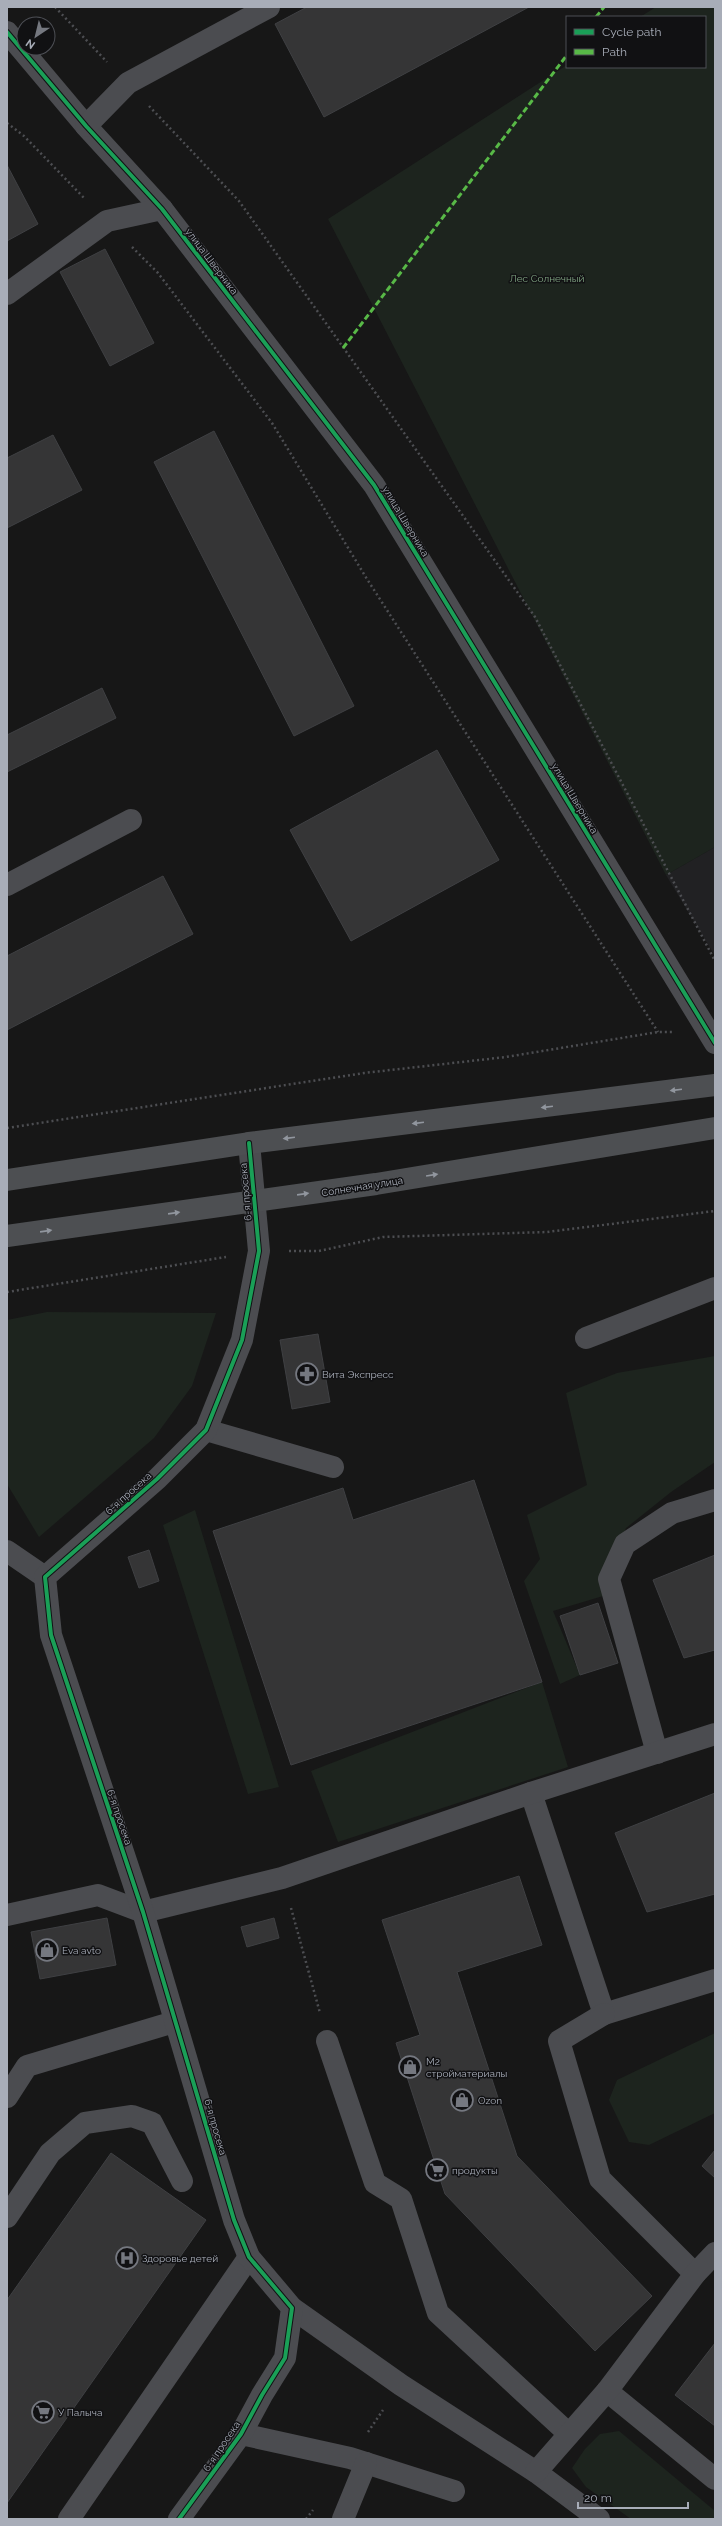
<svg xmlns="http://www.w3.org/2000/svg" width="722" height="2526" font-family="Raleway,sans-serif">
<style>
.built{fill:#212123}
.green{fill:#1d241e}
.building{fill:#353536;stroke:#3f4043}
.lines{fill:none;stroke-linecap:round;stroke-linejoin:round}
.path{stroke:#4d4e52;stroke-width:2.5;stroke-dasharray:2 3;stroke-linecap:butt}
.minor{stroke:#4b4c50;stroke-width:22}
.major{stroke:#4d4f52;stroke-width:22}
.quiet{stroke:#58b947;stroke-width:3;stroke-dasharray:6 3;stroke-linecap:butt}
.cycleway-casing{stroke:#111113;stroke-width:6}
.cycleway{stroke:#1a9f57;stroke-width:4}
.oneway{fill:#91969e}
.labels{text-anchor:middle;stroke-width:3;stroke-linejoin:round;paint-order:stroke}
.street-label{font-size:10px;fill:#a8adb8;stroke:#111113}
.park-label{font-size:10px;fill:#7fa381;stroke:#111113}
.poi-label{font-size:10px;fill:#a8adb8;stroke:#111113;text-anchor:start}
</style>
<rect width="100%" height="100%" fill="#171717"/>
<polygon class="built" points="715,847 715,956 666,875"/>
<g class="green">
<polygon points="656,7 715,7 715,847 666,875 328,219 567,65 567,67 705,67 705,17 640,17"/>
<polygon points="47,1312 216,1313 192,1386 154,1438 39,1537 7,1484 7,1320"/>
<polygon points="715,1356 715,1462 671,1492 626,1528 603,1596 553,1611 580,1675 560,1684 524,1581 540,1559 527,1515 587,1485 566,1393 617,1373"/>
<polygon points="195,1510 279,1787 248,1794 163,1525"/>
<polygon points="542,1682 568,1767 338,1842 311,1771"/>
<polygon points="715,2033 715,2113 649,2145 629,2142 609,2100 617,2080"/>
<polygon points="619,2431 715,2511 715,2519 631,2519 586,2487 572,2468 585,2449 600,2434"/>
</g>
<g class="building">
<polygon points="307,7 529,7 324,117 275,24"/>
<polygon points="7,165 38,224 7,241"/>
<polygon points="105,249 154,343 110,366 60,272"/>
<polygon points="214,431 354,706 294,736 154,462"/>
<polygon points="53,435 82,490 7,528 7,458"/>
<polygon points="102,688 116,718 7,772 7,735"/>
<polygon points="437,750 499,860 351,941 290,830"/>
<polygon points="163,876 193,934 7,1030 7,956"/>
<polygon points="318,1334 330,1402 292,1409 280,1340"/>
<polygon points="474,1480 542,1682 291,1765 213,1531 343,1488 353,1520"/>
<polygon points="149,1550 159,1581 139,1588 128,1557"/>
<polygon points="715,1555 715,1650 684,1658 653,1580"/>
<polygon points="598,1603 618,1663 580,1675 560,1616"/>
<polygon points="715,1793 715,1894 647,1912 615,1833"/>
<polygon points="519,1876 542,1945 457,1972 517,2156 652,2296 595,2351 445,2194 396,2043 420,2035 382,1920"/>
<polygon points="107,1918 116,1965 40,1979 31,1932"/>
<polygon points="274,1918 279,1938 247,1947 241,1927"/>
<polygon points="715,2150 715,2178 702,2166"/>
<polygon points="111,2153 206,2220 7,2503 7,2300"/>
<polygon points="715,2343 715,2426 675,2395"/>
</g>
<g class="lines">
<g class="path">
<polyline points="55,7 107,62"/>
<polyline points="149,106 239,201 535,617 715,961"/>
<polyline points="7,123 24,136 85,199"/>
<polyline points="132,247 158,273 272,423 367,579 658,1032"/>
<polyline points="7,1128 364,1073 506,1057 658,1032 673,1032"/>
<polyline points="289,1251 319,1251 383,1237 547,1232 715,1211"/>
<polyline points="7,1292 226,1257"/>
<polyline points="291,1908 320,2013"/>
<polyline points="368,2432 383,2410"/>
<polyline points="306,2519 313,2510"/>
</g>
<g class="minor">
<polyline points="7,32 86,126 162,209 374,485 715,1043"/>
<polyline points="86,126 128,83 269,7"/>
<polyline points="7,294 107,221 162,209"/>
<polyline points="7,885 131,820"/>
<polyline points="586,1338 715,1288"/>
<polyline points="206,1430 333,1467"/>
<polyline points="7,1551 45,1577"/>
<polyline points="657,1753 609,1579 625,1544 672,1513 715,1500"/>
<polyline points="531,1793 604,2014 715,1980"/>
<polyline points="7,1915 98,1895 143,1912 282,1878 531,1793 715,1734"/>
<polyline points="604,2014 559,2041 600,2179 695,2274"/>
<polyline points="327,2041 375,2183 401,2199 438,2313 569,2434"/>
<polyline points="7,2097 27,2066 174,2022"/>
<polyline points="7,2217 50,2153 85,2123 132,2116 152,2123 182,2181"/>
<polyline points="292,2308 401,2385 536,2472 599,2519"/>
<polyline points="607,2391 715,2479"/>
<polyline points="241,2434 350,2458 454,2491"/>
<polyline points="536,2472 607,2391 695,2274 715,2253"/>
<polyline points="69,2519 249,2257"/>
<polyline points="179,2519 241,2434 262,2395 285,2358 292,2308 249,2257 234,2220 143,1912 51,1635 45,1577 157,1479 206,1430 242,1340 259,1251 249,1143"/>
<polyline points="343,2519 366,2463"/>
</g>
<g class="major">
<polyline points="7,1180 249,1143 715,1085"/>
<polyline points="7,1236 376,1184 715,1128"/>
</g>
<g class="quiet">
<polyline points="596,17 604,7"/>
<polyline points="343,348 567,55"/>
</g>
<g class="cycleway-casing">
<g id="cycleway">
<polyline points="7,32 86,126 162,209 374,485 715,1043"/>
<polyline points="179,2519 241,2434 262,2395 285,2358 292,2308 249,2257 234,2220 143,1912 51,1635 45,1577 157,1479 206,1430 242,1340 259,1251 249,1143"/>
</g>
</g>
<use href="#cycleway" class="cycleway"/>
</g>
<defs><path id="oneway-solid" d="M-6-.8H1V-3.2L6.5 0L1 3.2V.8H-6Z"/></defs>
<g class="oneway">
<use href="#oneway-solid" transform="translate(676 1090) rotate(173)"/>
<use href="#oneway-solid" transform="translate(547 1107) rotate(173)"/>
<use href="#oneway-solid" transform="translate(418 1123) rotate(173)"/>
<use href="#oneway-solid" transform="translate(289 1138) rotate(173)"/>
<use href="#oneway-solid" transform="translate(432 1175) rotate(-9)"/>
<use href="#oneway-solid" transform="translate(303 1194) rotate(-8)"/>
<use href="#oneway-solid" transform="translate(174 1213) rotate(-8)"/>
<use href="#oneway-solid" transform="translate(46 1231) rotate(-8)"/>
</g>
<defs>
<g id="pharmacy-ring" transform="scale(1.15)"><circle r="9.5" fill="#111113" stroke="#757880" stroke-width="1.5"/><path d="M-2-6h4v4h4v4h-4v4h-4v-4h-4v-4h4Z" fill="#757880"/></g>
<g id="shop-ring" transform="scale(1.15)"><circle r="9.5" fill="#111113" stroke="#757880" stroke-width="1.5"/><path d="M-5-2.5h2.3a2.7 3.5 0 0 1 5.4 0H5L5.5 6h-11ZM-1.5-2.5h3a1.5 2.3 0 0 0-3 0Z" fill="#757880"/></g>
<g id="supermarket-ring" transform="scale(1.15)"><circle r="9.5" fill="#111113" stroke="#757880" stroke-width="1.5"/><path d="M-6-5.5h2.5l.6 2H6L4.5 2H-2.5L-4.4-4H-6ZM-1.5 3.2a1.3 1.3 0 1 0 .1 0ZM3 3.2a1.3 1.3 0 1 0 .1 0Z" fill="#757880"/></g>
<g id="hospital-ring" transform="scale(1.15)"><circle r="9.5" fill="#111113" stroke="#757880" stroke-width="1.5"/><path d="M-5-5h3v3.5h4V-5h3V5h-3V1.5h-4V5h-3Z" fill="#757880"/></g>
</defs>
<g fill-rule="evenodd">
<use href="#pharmacy-ring" x="307" y="1374"/>
<use href="#shop-ring" x="47" y="1950"/>
<use href="#shop-ring" x="410" y="2067"/>
<use href="#shop-ring" x="462" y="2100"/>
<use href="#supermarket-ring" x="437" y="2170"/>
<use href="#hospital-ring" x="127" y="2258"/>
<use href="#supermarket-ring" x="43" y="2412"/>
</g>
<g class="labels">
<g class="street-label">
<text transform="translate(212 261) rotate(53)" y="4">улица Шверника</text>
<text transform="translate(406 521) rotate(59)" y="4">улица Шверника</text>
<text transform="translate(575 798) rotate(59)" y="4">улица Шверника</text>
<text transform="translate(362 1186) rotate(-9)" y="4">Солнечная улица</text>
<text transform="translate(245 1192) rotate(-95)" y="4">6-я просека</text>
<text transform="translate(128 1493) rotate(-42)" y="4">6-я просека</text>
<text transform="translate(120 1817) rotate(71)" y="4">6-я просека</text>
<text transform="translate(216 2127) rotate(74)" y="4">6-я просека</text>
<text transform="translate(221 2446) rotate(-56)" y="4">6-я просека</text>
</g>
<g class="park-label">
<text x="547" y="282">Лес Солнечный</text>
</g>
<g class="poi-label">
<text x="322" y="1378">Вита Экспресс</text>
<text x="62" y="1954">Eva avto</text>
<text x="426" y="2065">М2<tspan x="426" dy="12">стройматериалы</tspan></text>
<text x="478" y="2104">Ozon</text>
<text x="452" y="2174">продукты</text>
<text x="142" y="2262">Здоровье детей</text>
<text x="58" y="2416">У Палыча</text>
</g>
</g>
<rect width="722" height="2526" fill="none" stroke="#a8adb8" stroke-width="16"/>
<rect x="566" y="16" width="140" height="52" fill="#111113" stroke="#4d4f55"/>
<rect x="574" y="29" width="20" height="6" fill="#1a9f57" stroke="#4d4f55"/>
<text x="602" y="36" font-size="12" fill="#a8adb8">Cycle path</text>
<rect x="574" y="49" width="20" height="6" fill="#58b947" stroke="#4d4f55"/>
<text x="602" y="56" font-size="12" fill="#a8adb8">Path</text>
<g transform="translate(36 36) rotate(215)"><circle r="19" fill="#111113" stroke="#4d4f55"/>
<path d="M0-3L7 15L0 10L-7 15Z" fill="#757880"/>
<text y="-6" font-size="11" font-weight="bold" text-anchor="middle" fill="#a8adb8">N</text>
</g>
<path d="M578 2502v6h110v-6" fill="none" stroke="#a8adb8" stroke-width="2"/>
<text x="584" y="2502" font-size="12" fill="#a8adb8" stroke="#111113" stroke-width="3" paint-order="stroke">20 m</text>
</svg>
